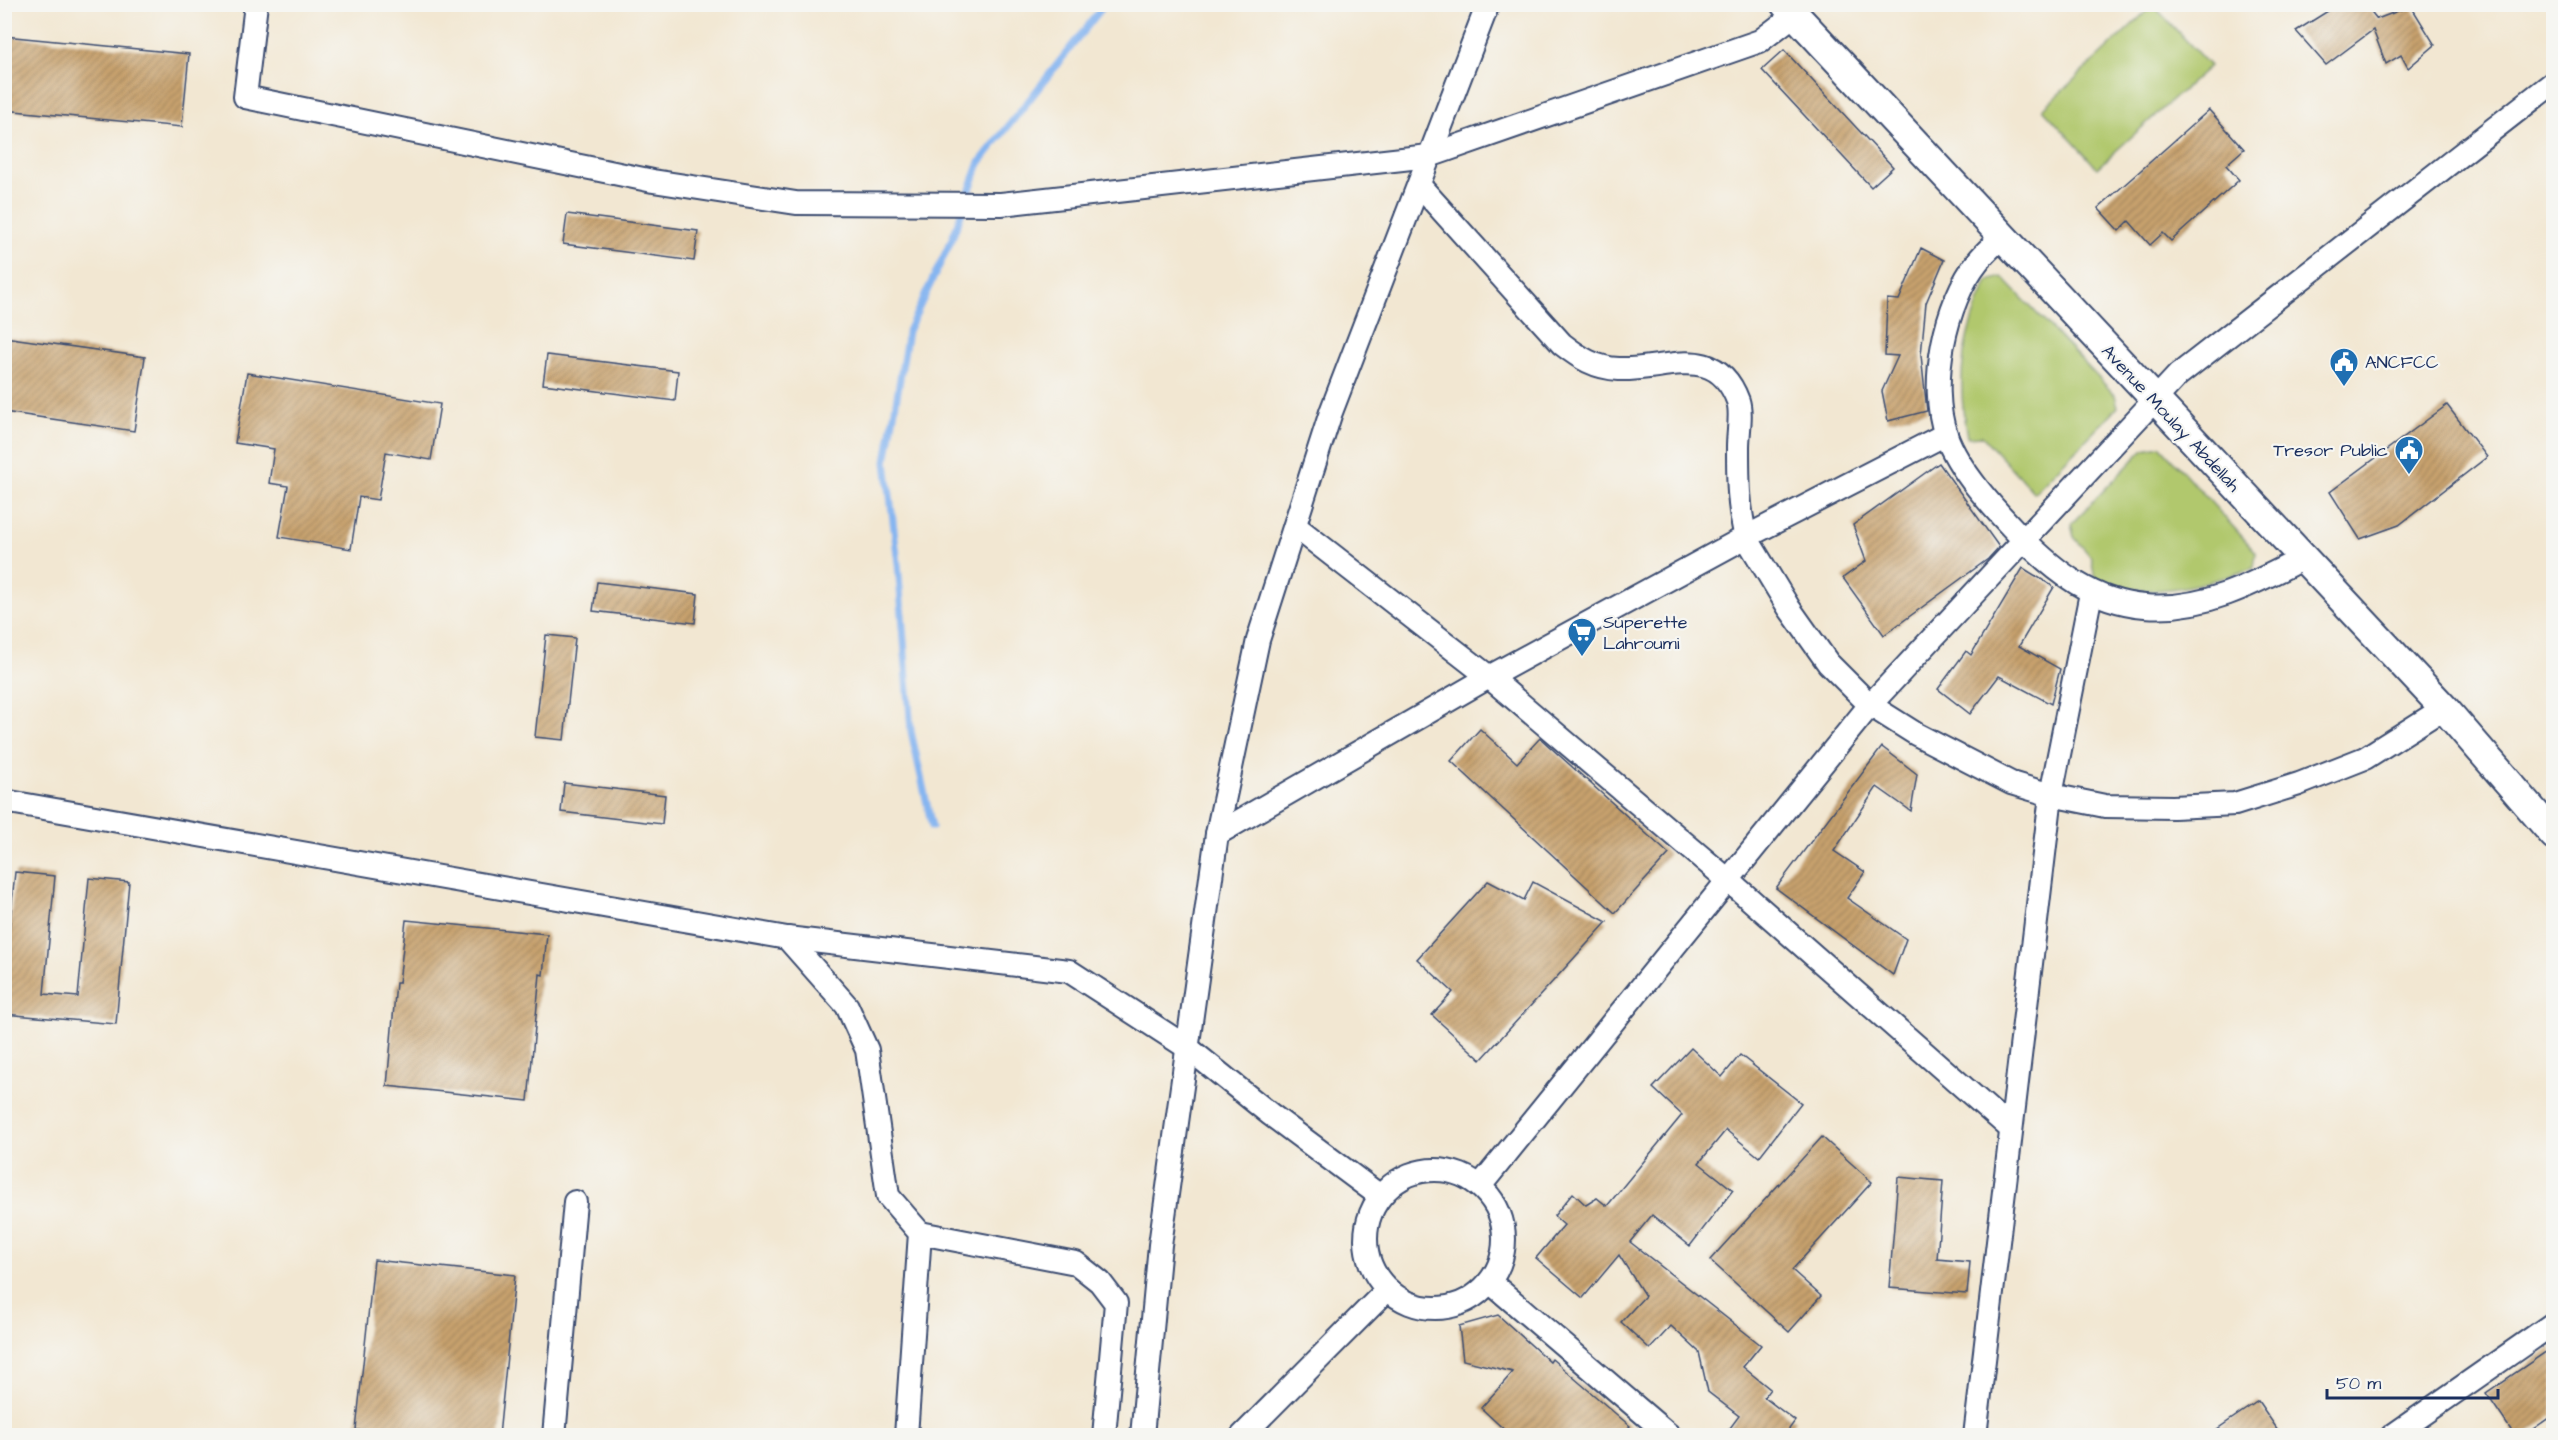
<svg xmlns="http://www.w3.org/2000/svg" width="2558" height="1440" font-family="'Architects Daughter',sans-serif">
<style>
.park{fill:#b1c86d;stroke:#667c66;stroke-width:1.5}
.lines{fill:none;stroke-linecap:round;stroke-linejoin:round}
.stream{stroke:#86b5f0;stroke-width:7}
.building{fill:url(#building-hatch)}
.minor-casing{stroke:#3b4b6f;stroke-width:26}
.major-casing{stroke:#3b4b6f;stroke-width:32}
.minor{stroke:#fff;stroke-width:22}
.major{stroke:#fff;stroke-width:28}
.labels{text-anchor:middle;stroke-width:4.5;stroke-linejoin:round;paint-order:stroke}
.poi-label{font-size:18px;fill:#1b2f5e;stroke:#f6f6f2;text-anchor:start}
.street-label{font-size:18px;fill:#1b2f5e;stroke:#f6f6f2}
</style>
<defs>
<pattern id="building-hatch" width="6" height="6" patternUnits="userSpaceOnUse" patternTransform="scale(1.5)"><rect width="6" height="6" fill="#c7a16d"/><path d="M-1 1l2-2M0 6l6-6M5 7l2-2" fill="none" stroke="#a1845d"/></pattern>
</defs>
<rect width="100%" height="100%" fill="#f6f6f2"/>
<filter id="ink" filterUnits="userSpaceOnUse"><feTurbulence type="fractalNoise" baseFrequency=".0167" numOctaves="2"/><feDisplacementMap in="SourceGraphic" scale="12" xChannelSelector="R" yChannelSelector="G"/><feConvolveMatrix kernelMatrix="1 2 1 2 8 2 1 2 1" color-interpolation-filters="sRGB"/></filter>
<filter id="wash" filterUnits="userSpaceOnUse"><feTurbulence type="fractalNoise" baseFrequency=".008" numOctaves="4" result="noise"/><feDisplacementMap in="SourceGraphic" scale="24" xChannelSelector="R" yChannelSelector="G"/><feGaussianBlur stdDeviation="1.35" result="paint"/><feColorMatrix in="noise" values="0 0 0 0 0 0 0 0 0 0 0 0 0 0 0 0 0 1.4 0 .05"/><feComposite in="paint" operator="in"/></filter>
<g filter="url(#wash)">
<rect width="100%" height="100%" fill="#f2e7d2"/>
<g class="park">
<polygon points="2153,5 2210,66 2097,168 2043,109"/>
<path d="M2002,277l113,118 3,12 -84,86 -52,-57 -15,1c-11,-58 -5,-103 21,-156z"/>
<path d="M2160,446l96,106 -2,16c-50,17 -108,34 -159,11l-4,-22 -17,-20 -3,-13 73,-75z"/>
</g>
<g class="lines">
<polyline class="stream" points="932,827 911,731 898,563 886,462 908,331 951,241 980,162 1105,4"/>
</g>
<g id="blocks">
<g class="building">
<polygon points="2339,4 2365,4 2377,19 2411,6 2435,45 2408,68 2401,55 2386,64 2373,30 2326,65 2296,31"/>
<polygon points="4,36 189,54 182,127 4,110"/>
<polygon points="1784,50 1893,167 1871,187 1762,70"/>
<polygon points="2209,110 2244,149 2226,165 2239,180 2171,241 2163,233 2150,245 2129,221 2119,231 2098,208"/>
<polygon points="567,214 698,231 694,261 563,244"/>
<polygon points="1921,248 1944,260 1926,303 1921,355 1927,411 1888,421 1882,391 1898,356 1885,355 1887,299 1899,300"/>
<polygon points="4,337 145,357 134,431 4,412"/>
<polygon points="547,355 678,371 675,401 543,384"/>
<polygon points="247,373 440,404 431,460 386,452 378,500 359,497 351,549 279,537 288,486 269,483 274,449 235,443"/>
<polygon points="2447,405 2487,457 2399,525 2360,539 2330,492"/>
<polygon points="1939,463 1999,547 1988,559 1884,635 1843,578 1866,561 1853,525"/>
<polygon points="2023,568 2054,587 2019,646 2060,669 2051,704 1999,676 1970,714 1938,689 1966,651 1971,655"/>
<polygon points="597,582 698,594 695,623 593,611"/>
<polygon points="546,635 575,638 564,740 535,737"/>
<polygon points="1480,729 1517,763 1540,738 1669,854 1615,913 1451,761"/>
<polygon points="1882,747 1917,774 1911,811 1877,787 1834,851 1865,872 1847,898 1906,939 1893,975 1776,888"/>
<polygon points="564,783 665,795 662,824 561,812"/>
<polygon points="15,872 55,876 44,994 78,997 89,878 129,882 116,1024 4,1014 4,981"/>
<polygon points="1488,881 1524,900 1533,882 1607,922 1481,1060 1432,1015 1453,992 1417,959"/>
<polygon points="406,920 547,934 543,975 540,974 528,1101 387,1086 396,983 399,983"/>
<polygon points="1691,1048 1722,1077 1740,1055 1801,1103 1759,1157 1726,1130 1699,1163 1733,1190 1690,1246 1652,1215 1630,1242 1761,1345 1743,1367 1770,1389 1764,1397 1795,1421 1784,1436 1724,1436 1739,1416 1708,1392 1699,1352 1671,1326 1650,1349 1621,1322 1645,1296 1619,1255 1583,1298 1536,1258 1564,1225 1554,1216 1573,1193 1586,1205 1597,1198 1607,1206 1682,1115 1653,1088"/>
<polygon points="1822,1137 1872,1182 1792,1270 1821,1296 1789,1332 1710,1260"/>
<polygon points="1898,1177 1943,1181 1937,1259 1970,1262 1967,1294 1889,1288"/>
<polygon points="374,1260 515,1275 499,1436 406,1436 356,1430"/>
<polygon points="1498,1315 1550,1362 1552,1359 1630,1426 1621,1436 1511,1436 1481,1408 1513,1372 1463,1360 1459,1326"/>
<polygon points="2553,1347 2553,1415 2523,1436 2515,1436 2486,1393"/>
<polygon points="2258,1401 2282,1436 2207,1436"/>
</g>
</g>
</g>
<g filter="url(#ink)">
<use href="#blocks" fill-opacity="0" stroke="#3b4b6f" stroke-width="1.5"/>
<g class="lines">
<g class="minor-casing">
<g id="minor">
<polyline points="256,4 245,97 653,181 796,203 1001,204 1429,156 1760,41 1794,15"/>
<path d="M1419,185l143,159c18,14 33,24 57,25 47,2 97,-28 119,32 4,12 0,32 0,46 0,31 0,60 8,90l43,71 39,55 42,42 46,29 95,49 40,12 54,11 68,1 62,-3 64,-20 66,-26 79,-50"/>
<path d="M2003,235c-8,9 -18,17 -25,26 -33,41 -50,124 -32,174 12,35 49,75 75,102 35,35 72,65 124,69 57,5 109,-22 158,-48"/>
<polyline points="1295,526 1489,677 1728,880 2011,1129"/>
<polyline points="4,801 787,938 1069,971 1188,1048 1270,1114 1380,1196"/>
<polyline points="1217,834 1489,677 1746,537 1946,434"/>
<polyline points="787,938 847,1006 867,1050 888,1196 920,1233 906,1436"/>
<circle cx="1435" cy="1239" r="69"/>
<polyline points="1480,1186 1870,705 2178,375 2554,82"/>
<polyline points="920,1233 1076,1263 1100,1282 1116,1303 1104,1436"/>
<polyline points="1490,1282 1670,1436"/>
<polyline points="554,1436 575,1202"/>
<polyline points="1142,1436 1160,1245 1217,834 1258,640 1331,412 1488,4"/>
<polyline points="1242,1436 1387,1290"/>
<polyline points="1975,1436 2051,795 2091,593"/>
<polyline points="2392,1436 2554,1323"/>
</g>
</g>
<g class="major-casing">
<polyline id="major" points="1785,4 2444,708 2554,835"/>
</g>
<use href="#minor" class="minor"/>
<use href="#major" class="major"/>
</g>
</g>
<defs>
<g id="civic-pin" transform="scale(1.5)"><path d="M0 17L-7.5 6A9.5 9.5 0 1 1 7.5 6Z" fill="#1f6fb2" stroke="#f6f6f2"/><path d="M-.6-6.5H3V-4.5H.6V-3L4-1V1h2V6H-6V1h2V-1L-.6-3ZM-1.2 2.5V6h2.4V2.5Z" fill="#fff"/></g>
<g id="supermarket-pin" transform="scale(1.5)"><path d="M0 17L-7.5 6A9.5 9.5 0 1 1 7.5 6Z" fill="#1f6fb2" stroke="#f6f6f2"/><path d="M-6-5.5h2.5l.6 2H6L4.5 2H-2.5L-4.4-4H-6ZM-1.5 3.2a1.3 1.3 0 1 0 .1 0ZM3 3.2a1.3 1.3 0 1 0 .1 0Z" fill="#fff"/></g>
</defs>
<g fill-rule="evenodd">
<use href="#civic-pin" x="2344" y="362"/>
<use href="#civic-pin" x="2409" y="450"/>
<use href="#supermarket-pin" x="1582" y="632"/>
</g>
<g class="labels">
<g class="poi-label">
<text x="2365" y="368">ANCFCC</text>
<text x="2388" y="456" text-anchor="end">Tresor Public</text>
<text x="1603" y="628">Superette<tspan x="1603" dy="21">Lahroumi</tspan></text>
</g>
<g class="street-label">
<text transform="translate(2171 418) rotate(47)" y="6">Avenue Moulay Abdellah</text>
</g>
</g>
<rect width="2558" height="1440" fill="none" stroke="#f6f6f2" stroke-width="24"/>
<path d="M2327 1389v9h171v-9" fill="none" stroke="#1b2f5e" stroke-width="3"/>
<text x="2336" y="1389" font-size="18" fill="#1b2f5e" stroke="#f6f6f2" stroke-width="4.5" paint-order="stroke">50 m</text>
</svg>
